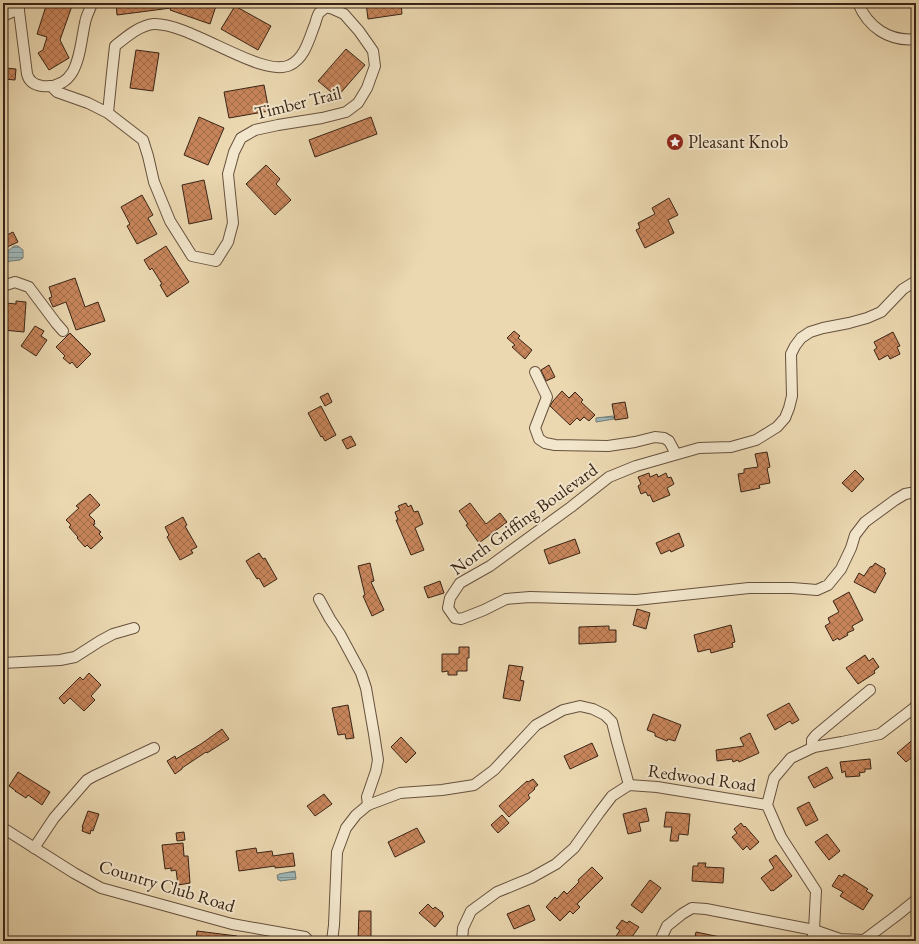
<svg xmlns="http://www.w3.org/2000/svg" width="919" height="944" font-family="'EB Garamond',serif">
<style>
.water{fill:url(#water-rules);stroke:#767c77}
.building{fill:url(#building-cross-hatch);stroke:#392416}
.lines{fill:none;stroke-linecap:round;stroke-linejoin:round}
.minor-casing{stroke:#66513d;stroke-width:12}
.minor{stroke:#f2e6cc;stroke-width:10}
.labels{text-anchor:middle;stroke-width:4;stroke-linejoin:round;paint-order:stroke}
.street-label{font-size:18px;fill:#392416;stroke:#f2e6cc}
.poi-label{font-size:18px;fill:#392416;stroke:#f2e6cc;text-anchor:start}
</style>
<defs>
<pattern id="water-rules" width="6" height="5" patternUnits="userSpaceOnUse"><rect width="6" height="5" fill="#9eb7b8"/><path d="M0 2.5h6" fill="none" stroke="#829595"/></pattern>
<pattern id="building-cross-hatch" width="8" height="8" patternUnits="userSpaceOnUse"><rect width="8" height="8" fill="#c8855b"/><path d="M0 0l8 8M0 8l8-8" fill="none" stroke="#a36d4a"/></pattern>
</defs>
<rect width="100%" height="100%" fill="#ebd8b1"/>
<filter id="stains"><feTurbulence type="fractalNoise" baseFrequency=".005" numOctaves="4"/><feColorMatrix values="0 0 0 0 .2 0 0 0 0 .09 0 0 0 0 .02 0 0 0 .5 -.17"/></filter>
<radialGradient id="worn" r=".72"><stop offset=".6" stop-color="#630" stop-opacity="0"/><stop offset="1" stop-color="#630" stop-opacity=".3"/></radialGradient>
<g class="water">
<path d="M14,246h4l5,4v8l-3,2 -9,1 -8,2v-10c5,-1 7,-4 11,-7z"/>
<polygon points="613,416 614,419 596,422 596,418"/>
<polygon points="295,871 296,879 280,881 280,880 278,880 277,875 279,875 279,874"/>
</g>
<g class="building">
<polygon points="47,3 73,3 60,40 69,58 49,70 38,53 43,50 47,37 37,34"/>
<polygon points="116,3 172,3 172,6 173,3 217,3 210,24 170,10 171,8 117,15"/>
<polygon points="366,3 401,3 402,14 368,19"/>
<polygon points="235,6 271,26 258,50 221,29"/>
<polygon points="346,49 365,65 337,97 318,81"/>
<polygon points="136,50 159,53 153,91 130,88"/>
<polygon points="5,68 16,69 15,80 4,79"/>
<polygon points="264,85 269,111 229,118 224,92"/>
<polygon points="199,117 224,128 208,165 184,155"/>
<polygon points="371,117 377,134 315,157 309,140"/>
<polygon points="266,165 280,179 276,184 291,200 275,215 246,184"/>
<polygon points="204,180 212,219 189,224 182,185"/>
<polygon points="142,195 153,215 148,218 157,234 137,244 127,226 130,224 121,207"/>
<polygon points="669,198 678,215 668,220 674,233 645,248 636,230 640,228 638,223 655,214 652,208"/>
<polygon points="13,232 18,242 3,249 3,237"/>
<polygon points="166,246 189,282 167,297 160,285 162,284 152,268 150,270 144,260"/>
<polygon points="75,278 85,307 98,302 105,321 76,330 66,302 53,307 49,298 52,297 49,287"/>
<polygon points="16,301 26,302 24,332 3,330 6,303 16,304"/>
<polygon points="35,326 44,331 41,336 47,340 36,356 21,346"/>
<polygon points="514,331 520,336 518,338 532,350 525,359 512,347 515,345 507,338"/>
<polygon points="893,332 900,346 897,347 900,354 890,359 888,355 879,360 874,350 877,348 874,342"/>
<polygon points="70,333 91,354 77,368 72,362 70,364 63,358 65,356 56,347"/>
<polygon points="549,365 555,377 546,381 541,370"/>
<polygon points="562,391 569,398 575,392 583,400 581,402 595,415 589,421 584,417 580,421 577,418 570,425 550,406 553,401"/>
<polygon points="328,393 332,402 325,406 320,397"/>
<polygon points="625,402 628,418 615,420 612,404"/>
<polygon points="321,406 336,435 325,441 322,436 321,437 308,413"/>
<polygon points="351,436 356,445 347,449 342,440"/>
<polygon points="767,452 770,467 767,468 770,483 759,485 760,488 741,492 738,474 744,473 744,469 758,467 755,454"/>
<polygon points="855,470 864,479 852,492 842,483"/>
<polygon points="649,473 650,477 657,474 658,477 666,473 668,478 671,477 674,484 667,488 670,495 653,502 650,495 648,496 646,492 641,494 638,486 641,484 638,477"/>
<polygon points="90,494 100,505 89,515 95,521 94,522 95,524 93,525 101,532 99,534 103,538 91,549 87,545 85,547 77,538 78,537 69,527 71,525 66,520 79,508 76,506"/>
<polygon points="406,503 408,507 411,505 414,512 418,511 423,524 415,528 424,550 411,555 396,520 398,520 395,512 400,510 398,506"/>
<polygon points="470,503 486,524 500,513 507,522 479,543 466,525 468,524 459,511"/>
<polygon points="183,517 187,525 185,526 197,547 191,550 193,553 180,560 167,537 169,535 165,527"/>
<polygon points="679,533 684,546 671,552 670,550 661,554 656,543"/>
<polygon points="575,539 580,553 549,564 544,550"/>
<polygon points="259,553 263,559 265,558 277,579 264,587 259,578 257,579 246,561"/>
<polygon points="370,563 374,581 371,582 384,610 372,616 363,596 365,595 358,566"/>
<polygon points="875,563 885,569 884,572 886,573 875,593 854,582 859,573 864,576 870,567 873,566"/>
<polygon points="440,581 444,593 428,598 424,587"/>
<polygon points="849,592 863,620 852,626 854,630 847,633 848,635 839,640 838,638 833,641 825,626 830,623 828,618 839,612 833,601"/>
<polygon points="637,609 650,613 646,629 633,625"/>
<polygon points="731,625 735,642 732,643 733,647 711,653 710,649 698,652 694,635"/>
<polygon points="609,626 609,630 616,630 616,642 579,644 579,627"/>
<polygon points="459,647 469,647 469,658 467,658 467,671 457,671 457,675 448,675 448,671 442,672 442,654 459,654"/>
<polygon points="865,655 869,661 873,658 879,667 874,671 875,673 858,684 846,668"/>
<polygon points="509,665 523,667 520,680 524,681 520,701 503,698"/>
<polygon points="89,673 101,685 91,696 95,700 84,711 70,698 64,704 59,698 80,677 83,680"/>
<polygon points="789,703 799,720 792,724 790,721 775,730 767,715"/>
<polygon points="348,705 354,738 346,739 345,734 338,735 332,708"/>
<polygon points="653,714 681,725 675,741 668,739 667,741 655,736 655,733 647,730"/>
<polygon points="222,729 229,739 207,753 206,752 182,768 182,769 175,774 167,761 175,756 176,759 201,744"/>
<polygon points="750,733 759,753 739,762 738,760 733,762 732,759 717,761 716,750 744,746 740,738"/>
<polygon points="401,737 416,753 406,763 391,747"/>
<polygon points="916,737 916,754 906,762 897,753"/>
<polygon points="592,743 598,756 570,769 564,756"/>
<polygon points="870,759 871,769 865,769 865,772 859,773 860,776 846,777 845,771 842,773 840,762"/>
<polygon points="827,767 833,778 814,788 808,777"/>
<polygon points="18,772 50,792 42,805 28,795 26,798 15,791 16,791 9,786"/>
<polygon points="533,779 538,785 534,788 535,789 528,795 530,798 509,817 499,806 527,781 528,782"/>
<polygon points="324,794 332,804 315,816 307,806"/>
<polygon points="809,802 818,820 806,826 797,808"/>
<polygon points="646,808 649,821 639,823 641,831 628,834 623,814"/>
<polygon points="88,811 99,814 93,831 91,830 90,834 82,831 83,827 82,827"/>
<polygon points="666,812 690,814 688,835 679,834 678,841 670,841 672,827 664,827"/>
<polygon points="502,815 509,823 498,833 491,825"/>
<polygon points="741,823 744,827 745,826 759,842 750,850 747,846 743,850 732,837 737,833 734,829"/>
<polygon points="417,828 425,842 395,857 388,842"/>
<polygon points="184,832 185,840 177,841 176,833"/>
<polygon points="827,834 840,851 829,860 815,842"/>
<polygon points="183,843 184,856 188,856 190,883 178,885 176,870 171,871 171,868 165,869 162,845"/>
<polygon points="256,848 257,853 272,851 273,856 293,853 295,866 275,868 275,866 239,871 236,851"/>
<polygon points="776,855 792,876 773,891 773,890 771,891 761,878 774,868 769,860"/>
<polygon points="698,863 706,863 705,867 724,868 723,883 692,881 693,866 698,866"/>
<polygon points="592,867 603,878 577,904 580,907 573,914 570,911 560,921 546,907 555,897 557,899 564,891 567,894 579,882 578,880"/>
<polygon points="844,874 868,889 866,891 873,895 863,910 840,896 843,892 832,886 839,875 842,877"/>
<polygon points="650,880 661,888 642,913 631,905"/>
<polygon points="428,904 433,909 435,907 443,913 442,914 444,916 435,927 419,913"/>
<polygon points="529,905 535,920 514,929 507,914"/>
<polygon points="359,911 371,911 371,941 358,941"/>
<polygon points="622,920 627,923 629,921 639,927 629,941 619,941 615,938 620,930 616,928"/>
<polygon points="197,931 237,936 237,941 196,941"/>
<polygon points="696,932 720,937 720,941 694,941"/>
</g>
<g class="lines">
<g class="minor-casing">
<g id="minor">
<path d="M18,3l9,71c2,8 8,11 15,12 38,4 37,-37 43,-63 1,-7 5,-13 7,-20"/>
<path d="M858,3c10,24 31,39 58,36"/>
<polyline points="3,16 19,9"/>
<path d="M51,86l6,6 31,11 20,10 35,27 5,16 6,26 16,39 22,35 24,5 12,-19 5,-19 -5,-49 6,-22 7,-14 14,-8 23,-5 44,-7 24,-6 12,-9 9,-15 8,-22 -2,-15 -14,-20 -15,-17 -11,-5 -7,-2c-2,2 -5,4 -7,6 -2,3 -3,8 -4,11 -6,15 -10,34 -25,41 -28,14 -99,-42 -136,-41 -14,1 -28,13 -39,22l-3,27 -4,40"/>
<polyline points="916,281 903,289 881,312 867,318 849,323 823,328 810,332 801,338 795,346 791,354 792,396 789,408 785,418 777,427 756,440 731,447 699,448 636,466 609,477 571,507 490,566 460,583 450,598 448,608 455,618 461,619 484,610 506,599 530,597 636,600 749,588 792,588 817,590 828,585 841,569 851,548 855,535 865,522 895,500 905,494 916,492"/>
<polyline points="3,286 15,282 29,287 56,323 63,331"/>
<polyline points="535,372 547,397 535,428 539,439 545,443 555,445 608,446 635,442 655,437 664,438 669,441 676,454"/>
<polyline points="319,599 330,619 340,634 361,673 366,688 374,734 378,760 376,771 367,797 368,805"/>
<polyline points="3,663 60,660 75,657 100,641 113,634 134,628"/>
<polyline points="812,748 812,740 816,735 870,690"/>
<polyline points="3,828 74,873 101,888 232,924 305,937 309,941"/>
<polyline points="34,848 54,818 87,780 94,776 154,748"/>
<polyline points="332,941 334,925 337,852 346,828 356,815 368,805 400,793 442,790 474,785 494,770 536,725 563,710 580,706 593,709 605,715 612,722 617,742 629,785"/>
<polyline points="462,941 463,928 471,911 497,892 531,878 556,864 574,848 599,813 612,796 629,785 657,787 767,805"/>
<polyline points="660,941 667,926 682,914 692,908 706,909 814,930 840,939 864,940 896,916 916,900"/>
<polyline points="812,941 814,930 816,891 781,837 767,805 774,778 791,758 814,747 842,742 880,734 914,708 916,705"/>
</g>
</g>
<use href="#minor" class="minor"/>
</g>
<defs>
<g id="sight-disc" transform="scale(0.9)"><circle r="9.5" fill="#8f2418" stroke="#f2e6cc"/><path d="M0-6L1.8-2.2L6-1.7L2.9 1.2L3.7 5.4L0 3.3L-3.7 5.4L-2.9 1.2L-6-1.7L-1.8-2.2Z" fill="#fff"/></g>
</defs>
<g fill-rule="evenodd">
<use href="#sight-disc" x="675" y="142"/>
</g>
<g class="labels">
<g class="street-label">
<text transform="translate(298 103) rotate(-14)" y="6">Timber Trail</text>
<text transform="translate(524 519) rotate(-36)" y="6">North Griffing Boulevard</text>
<text transform="translate(702 778) rotate(8)" y="6">Redwood Road</text>
<text transform="translate(167 886) rotate(17)" y="6">Country Club Road</text>
</g>
<g class="poi-label">
<text x="688" y="148">Pleasant Knob</text>
</g>
</g>
<rect width="919" height="944" fill="none" stroke="#ebd8b1" stroke-width="16"/>
<rect x="4" y="4" width="911" height="936" fill="none" stroke="#392416" stroke-width="2"/>
<rect x="8" y="8" width="903" height="928" fill="none" stroke="#392416"/>
<rect width="100%" height="100%" filter="url(#stains)"/>
<rect width="100%" height="100%" fill="url(#worn)"/>
</svg>
